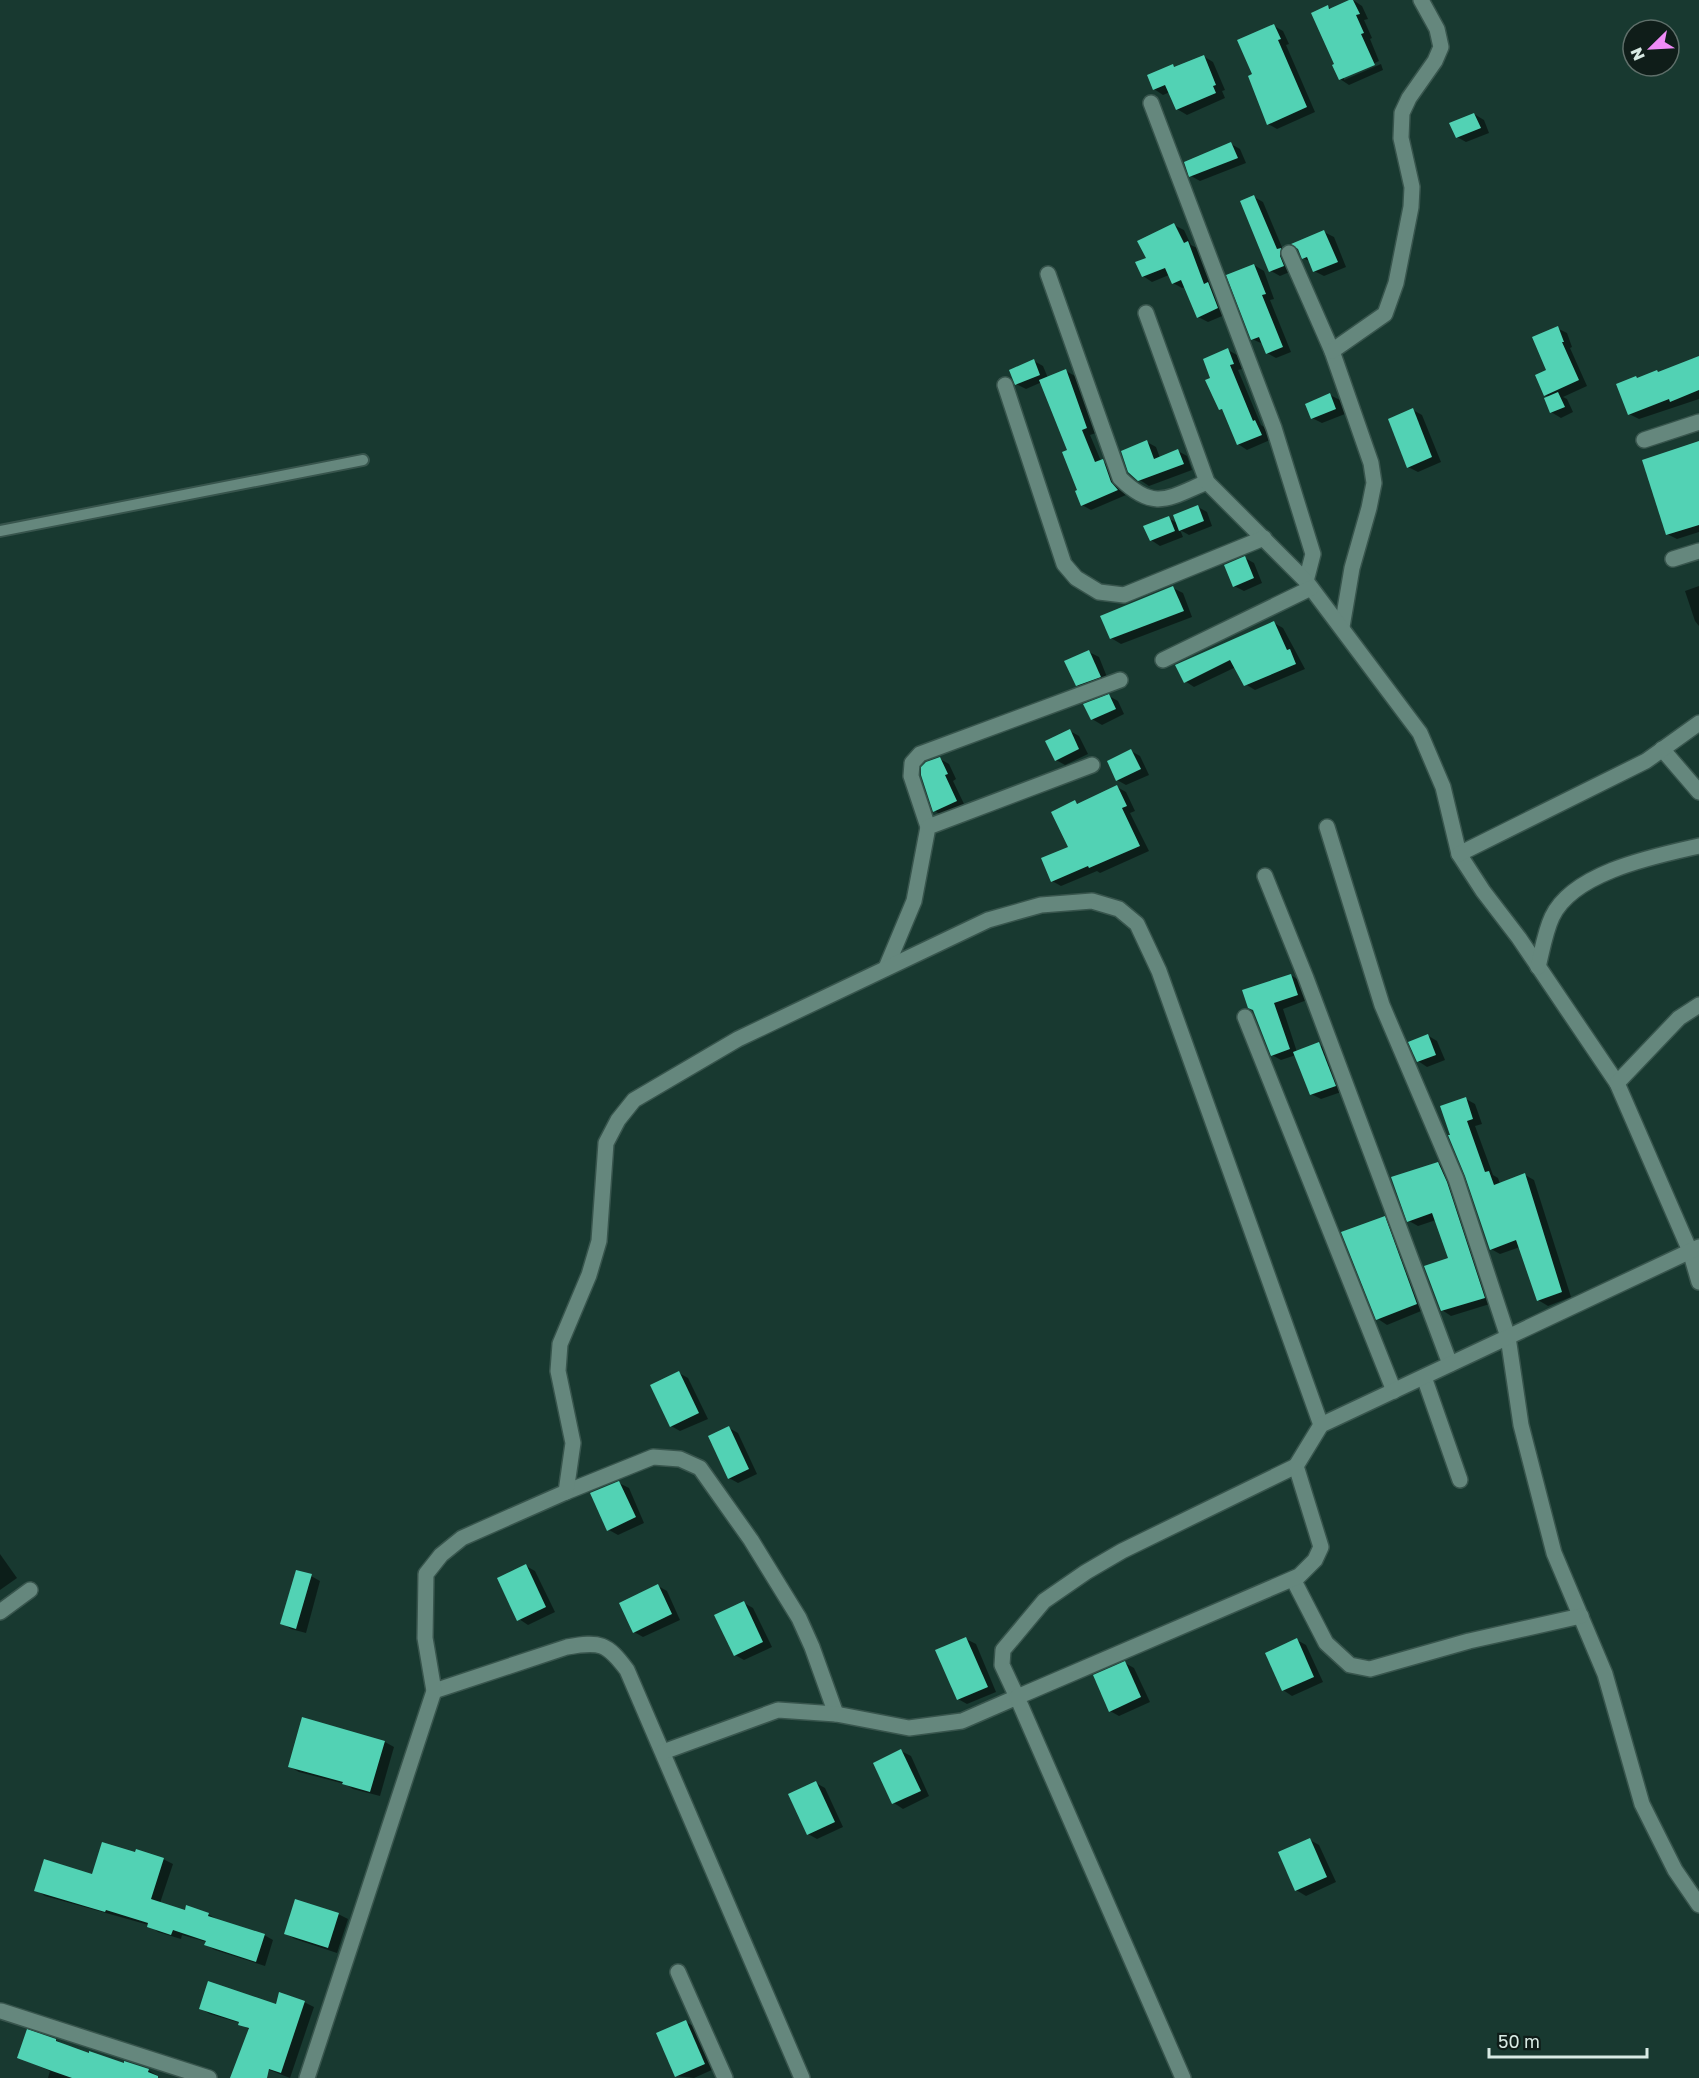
<svg xmlns="http://www.w3.org/2000/svg" width="1699" height="2078" font-family="'Golos Text',sans-serif">
<style>
.shadow{fill:#0007}
.building{fill:#52d2b4}
.lines{fill:none;stroke-linecap:round;stroke-linejoin:round}
.service-casing{stroke:#38554d;stroke-width:14}
.minor-casing{stroke:#38554d;stroke-width:18}
.service{stroke:#65877d;stroke-width:10}
.minor{stroke:#65877d;stroke-width:15}
</style>
<rect width="100%" height="100%" fill="#183930"/>
<g class="shadow">
<polygon points="1353,0 1362,6 1368,19 1364,20 1372,38 1370,39 1379,61 1344,77 1344,80 1381,64 1383,70 1349,85 1340,79 1328,7 1332,9"/>
<polygon points="1274,26 1283,31 1289,44 1286,45 1315,112 1277,129 1268,124 1254,75"/>
<polygon points="1203,56 1213,62 1225,90 1222,91 1225,98 1187,115 1177,109 1170,92 1163,95 1154,89 1175,68"/>
<polygon points="1474,114 1484,120 1489,133 1466,142 1457,137"/>
<polygon points="1231,144 1240,149 1246,163 1200,181 1191,176"/>
<polygon points="1254,197 1263,202 1292,271 1280,276 1271,271"/>
<polygon points="1174,225 1184,230 1191,245 1197,248 1212,286 1217,289 1227,314 1208,322 1198,317 1186,287 1182,288 1173,283 1169,275 1152,282 1143,276 1148,259"/>
<polygon points="1324,232 1334,237 1346,267 1324,276 1314,271 1311,262 1303,258"/>
<polygon points="1254,265 1264,271 1274,299 1270,300 1291,352 1276,358 1267,353 1263,344 1252,339"/>
<polygon points="1557,328 1567,333 1572,347 1570,348 1587,386 1563,397 1567,399 1573,412 1561,418 1551,412 1550,397 1545,395"/>
<polygon points="1228,350 1237,355 1242,369 1238,370 1261,425 1264,427 1270,440 1247,450 1238,444 1225,411 1221,409 1212,379"/>
<polygon points="1699,359 1699,399 1639,419 1629,414 1638,379 1657,372 1661,373"/>
<polygon points="1034,361 1043,366 1048,378 1066,371 1075,376 1096,433 1090,435 1101,461 1112,466 1120,489 1126,495 1091,510 1082,505 1069,451 1042,382 1026,389 1016,384"/>
<polygon points="1330,395 1340,400 1345,414 1322,423 1312,418"/>
<polygon points="1413,410 1422,415 1441,462 1418,472 1408,467"/>
<polygon points="1147,442 1156,447 1160,458 1178,451 1187,456 1192,470 1149,486 1140,480"/>
<polygon points="1699,442 1699,532 1677,539 1667,534"/>
<polygon points="1198,507 1207,512 1212,526 1189,535 1180,530 1183,537 1160,546 1151,540 1168,518 1177,523"/>
<polygon points="1245,558 1254,563 1262,583 1244,591 1234,586"/>
<polygon points="1699,586 1699,626 1695,621 1685,591"/>
<polygon points="1173,588 1183,593 1192,617 1121,644 1111,638"/>
<polygon points="1274,623 1283,628 1305,669 1255,690 1245,684 1236,667 1194,687 1185,681"/>
<polygon points="1089,652 1099,657 1109,682 1087,690 1077,685"/>
<polygon points="1109,696 1118,701 1124,714 1102,725 1092,719"/>
<polygon points="1070,731 1079,736 1088,754 1065,765 1056,760"/>
<polygon points="1131,751 1140,756 1149,775 1126,785 1117,780"/>
<polygon points="940,759 949,764 956,779 953,781 965,806 944,817 935,811"/>
<polygon points="1117,787 1126,792 1135,811 1130,813 1149,851 1100,873 1097,871 1061,886 1052,881 1070,848 1075,802 1080,805"/>
<polygon points="1291,975 1300,981 1307,1000 1283,1009 1297,1052 1318,1044 1328,1049 1344,1091 1321,1099 1311,1094 1296,1055 1281,1060 1272,1055 1254,1010"/>
<polygon points="1427,1035 1437,1041 1445,1060 1427,1067 1418,1061"/>
<polygon points="1466,1099 1475,1104 1482,1124 1475,1126 1493,1175 1498,1178 1500,1184 1525,1175 1534,1180 1571,1297 1548,1306 1538,1300 1520,1247 1500,1254 1491,1249 1467,1175"/>
<polygon points="1438,1163 1447,1169 1493,1303 1451,1316 1442,1310 1450,1259 1436,1220 1418,1226 1409,1221"/>
<polygon points="1384,1218 1394,1223 1426,1309 1387,1325 1378,1319"/>
<polygon points="679,1373 688,1378 708,1419 680,1431 671,1426"/>
<polygon points="729,1428 738,1433 757,1474 738,1483 729,1478"/>
<polygon points="619,1483 629,1488 644,1523 618,1535 609,1530"/>
<polygon points="0,1554 17,1578 0,1590"/>
<polygon points="526,1566 535,1571 555,1612 528,1625 519,1619"/>
<polygon points="311,1576 320,1581 306,1633 291,1629 282,1623"/>
<polygon points="658,1586 667,1591 680,1620 643,1637 634,1632"/>
<polygon points="744,1603 753,1608 772,1647 744,1660 735,1655"/>
<polygon points="966,1639 976,1644 996,1692 967,1704 958,1699"/>
<polygon points="1297,1640 1306,1645 1323,1682 1292,1696 1283,1690"/>
<polygon points="1125,1663 1134,1668 1150,1702 1119,1716 1110,1711"/>
<polygon points="385,1742 394,1747 380,1796 353,1789 345,1784 299,1772 290,1767"/>
<polygon points="901,1751 911,1756 929,1796 903,1809 894,1803 875,1763"/>
<polygon points="816,1783 825,1788 843,1827 817,1839 808,1834"/>
<polygon points="1310,1840 1319,1845 1336,1882 1306,1896 1296,1890"/>
<polygon points="136,1854 163,1859 173,1864 160,1903 186,1912 208,1914 218,1920 264,1935 273,1940 265,1966 215,1950 206,1945 207,1942 182,1935 181,1939 158,1932 149,1925 45,1896 36,1890 93,1876"/>
<polygon points="338,1914 348,1919 337,1953 295,1939 286,1934"/>
<polygon points="304,2002 314,2007 290,2078 249,2062 250,2030 240,2023 210,2014 201,2009 277,2005"/>
<polygon points="686,2022 695,2027 714,2069 694,2078 677,2076"/>
<polygon points="56,2040 66,2046 124,2065 148,2070 158,2076 157,2078 48,2078 50,2071 18,2057"/>
</g>
<g class="building">
<polygon points="1349,0 1353,0 1360,14 1356,15 1364,33 1361,34 1375,65 1339,80 1332,65 1334,64 1311,13 1328,5 1329,9"/>
<polygon points="1274,24 1281,39 1278,40 1307,107 1267,125 1248,76 1252,74 1237,40"/>
<polygon points="1204,55 1216,85 1213,86 1216,93 1176,110 1165,85 1153,90 1147,75 1173,64 1174,67"/>
<polygon points="1474,113 1481,128 1456,138 1449,123"/>
<polygon points="1231,142 1238,158 1189,177 1184,162"/>
<polygon points="1254,195 1277,249 1281,248 1280,256 1284,266 1269,272 1240,201"/>
<polygon points="1174,223 1184,243 1188,241 1204,284 1208,282 1218,308 1197,318 1181,280 1172,284 1165,268 1142,277 1135,262 1146,258 1137,241"/>
<polygon points="1324,230 1338,262 1313,272 1307,257 1302,259 1298,249 1291,244"/>
<polygon points="1254,264 1266,294 1262,295 1283,347 1266,354 1259,337 1251,340 1226,275"/>
<polygon points="1558,326 1564,342 1562,342 1579,380 1544,396 1535,375 1546,370 1532,337"/>
<polygon points="1228,348 1234,364 1230,365 1253,421 1255,420 1262,435 1237,445 1222,409 1219,410 1205,380 1210,378 1203,359"/>
<polygon points="1699,356 1699,390 1670,402 1669,399 1628,415 1616,384 1636,376 1637,378 1657,370 1658,372"/>
<polygon points="1034,359 1040,375 1015,385 1009,370"/>
<polygon points="1066,369 1087,428 1082,430 1095,462 1103,459 1111,482 1118,490 1081,506 1075,491 1077,490 1062,452 1067,450 1039,380"/>
<polygon points="1558,392 1565,407 1550,413 1544,398"/>
<polygon points="1330,393 1336,409 1311,419 1305,404"/>
<polygon points="1413,408 1432,457 1407,468 1388,419"/>
<polygon points="1147,440 1154,459 1178,449 1184,464 1138,481 1128,472 1121,451"/>
<polygon points="1699,441 1699,525 1666,535 1642,460"/>
<polygon points="1198,505 1204,521 1179,531 1173,515"/>
<polygon points="1169,516 1175,531 1150,541 1143,526"/>
<polygon points="1245,556 1254,578 1233,587 1224,565"/>
<polygon points="1173,586 1184,611 1110,639 1100,616"/>
<polygon points="1274,621 1287,650 1290,649 1296,664 1244,686 1230,660 1184,683 1175,665"/>
<polygon points="1089,650 1101,677 1076,686 1064,661"/>
<polygon points="1109,694 1116,709 1091,720 1083,704"/>
<polygon points="1070,729 1079,749 1055,761 1045,741"/>
<polygon points="1131,749 1141,769 1116,781 1107,761"/>
<polygon points="940,757 948,774 945,775 957,801 933,812 921,775 921,767 926,762"/>
<polygon points="1117,785 1127,806 1122,808 1140,846 1089,868 1088,866 1051,882 1041,858 1068,847 1051,812 1075,800 1077,804"/>
<polygon points="1291,974 1298,995 1274,1003 1290,1049 1271,1056 1253,1010 1248,1008 1242,990"/>
<polygon points="1428,1034 1436,1055 1417,1062 1408,1042"/>
<polygon points="1319,1042 1336,1086 1310,1095 1293,1052"/>
<polygon points="1466,1097 1473,1119 1467,1121 1485,1172 1489,1171 1494,1185 1525,1173 1562,1292 1537,1301 1516,1240 1490,1250 1465,1176 1448,1135 1450,1135 1440,1106"/>
<polygon points="1438,1162 1447,1182 1485,1298 1441,1311 1424,1266 1448,1258 1432,1213 1407,1222 1391,1177"/>
<polygon points="1385,1216 1417,1304 1376,1320 1341,1232"/>
<polygon points="679,1371 699,1413 670,1427 650,1385"/>
<polygon points="729,1426 749,1469 728,1479 708,1436"/>
<polygon points="619,1481 636,1517 607,1531 590,1493"/>
<polygon points="526,1564 546,1607 517,1621 497,1578"/>
<polygon points="296,1570 312,1574 296,1629 280,1624"/>
<polygon points="658,1584 672,1614 633,1633 619,1603"/>
<polygon points="744,1601 763,1642 734,1656 714,1615"/>
<polygon points="966,1637 988,1687 957,1700 935,1650"/>
<polygon points="1297,1638 1314,1677 1282,1691 1265,1653"/>
<polygon points="1125,1661 1141,1697 1109,1712 1093,1675"/>
<polygon points="302,1717 385,1741 370,1792 342,1784 343,1782 288,1767"/>
<polygon points="901,1749 921,1791 892,1804 873,1763"/>
<polygon points="816,1781 835,1822 807,1835 788,1794"/>
<polygon points="1310,1838 1327,1877 1295,1891 1278,1852"/>
<polygon points="102,1842 135,1852 136,1849 164,1858 151,1899 185,1910 186,1905 209,1913 208,1916 265,1934 256,1962 204,1945 206,1941 173,1930 171,1935 147,1927 148,1923 106,1910 105,1912 34,1891 44,1859 92,1874"/>
<polygon points="295,1899 339,1913 328,1948 284,1934"/>
<polygon points="208,1981 276,2004 279,1992 305,2001 281,2073 269,2069 267,2078 230,2078 249,2028 238,2025 239,2022 199,2009"/>
<polygon points="686,2020 705,2064 675,2077 656,2033"/>
<polygon points="27,2029 56,2039 56,2041 89,2053 89,2051 124,2063 124,2061 149,2069 148,2072 158,2076 158,2078 72,2078 52,2071 17,2058"/>
</g>
<g class="lines">
<g class="service-casing">
<polyline id="service" points="0,531 363,460"/>
</g>
<g class="minor-casing">
<g id="minor">
<polyline points="1151,103 1274,428 1313,554 1306,581"/>
<polyline points="1289,253 1332,351 1371,463 1374,483 1369,508 1352,568 1342,627"/>
<path d="M1048,274l72,204c34,34 49,20 87,4"/>
<polyline points="1146,313 1207,482 1306,581 1420,733 1443,787 1459,854 1483,891 1519,938 1617,1083 1690,1251 1699,1282"/>
<polyline points="1332,351 1385,314 1396,283 1411,207 1412,187 1401,138 1402,113 1409,98 1435,61 1441,47 1437,29 1421,0"/>
<polyline points="1005,385 1064,564 1076,578 1099,592 1124,595 1264,538"/>
<polyline points="1644,440 1699,422"/>
<polyline points="1673,559 1699,551"/>
<polyline points="1163,660 1311,588"/>
<polyline points="1662,749 1699,792"/>
<polyline points="928,827 911,776 912,763 920,754 1120,680"/>
<polyline points="1327,827 1382,1005 1456,1179 1508,1337 1521,1425 1554,1553 1605,1674 1642,1804 1675,1870 1699,1905"/>
<polyline points="1459,854 1646,761 1699,723"/>
<polyline points="1265,876 1306,978 1450,1364"/>
<path d="M1538,967c4,-16 7,-35 14,-50 21,-45 103,-61 147,-71"/>
<polyline points="886,968 914,901 928,827 1092,765"/>
<polyline points="1245,1017 1394,1391"/>
<polyline points="1617,1083 1679,1018 1699,1005"/>
<polyline points="1424,1377 1460,1480"/>
<polyline points="566,1492 653,1457 680,1459 700,1468 751,1540 799,1618 812,1647 836,1714"/>
<polyline points="1293,1579 1326,1643 1350,1665 1370,1669 1469,1641 1581,1616"/>
<polyline points="0,1612 30,1590"/>
<path d="M434,1691l133,-44c33,-6 40,-4 60,23l175,408"/>
<polyline points="663,1752 778,1710 836,1714 909,1728 962,1721 1017,1697 1002,1665 1003,1650 1044,1601 1086,1572 1122,1551 1296,1466"/>
<polyline points="678,1972 725,2078"/>
<polyline points="1,2011 209,2078"/>
<polyline points="307,2078 434,1691 425,1638 426,1574 441,1555 462,1538 566,1492 573,1443 558,1371 560,1344 589,1275 599,1241 606,1143 618,1120 634,1100 738,1039 988,920 1041,905 1092,901 1119,909 1137,924 1159,971 1321,1425"/>
<polyline points="1183,2078 1017,1697 1299,1576 1315,1560 1321,1547 1296,1466 1321,1425 1699,1247"/>
</g>
</g>
<use href="#service" class="service"/>
<use href="#minor" class="minor"/>
</g>
<g transform="translate(1651 48) rotate(246)"><circle r="28" fill="#0f1d19" stroke="#5f6f6a" stroke-width="1.5"/>
<path d="M0-4.5L10 22L0 15L-10 22Z" fill="#f08bf6"/>
<text y="-9" font-size="16" font-weight="bold" text-anchor="middle" fill="#d8eae4">N</text>
</g>
<path d="M1489 2048v9h158v-9" fill="none" stroke="#d8eae4" stroke-width="3"/>
<text x="1498" y="2048" font-size="18" fill="#d8eae4" stroke="#0f1d19" stroke-width="4.5" paint-order="stroke">50 m</text>
</svg>
